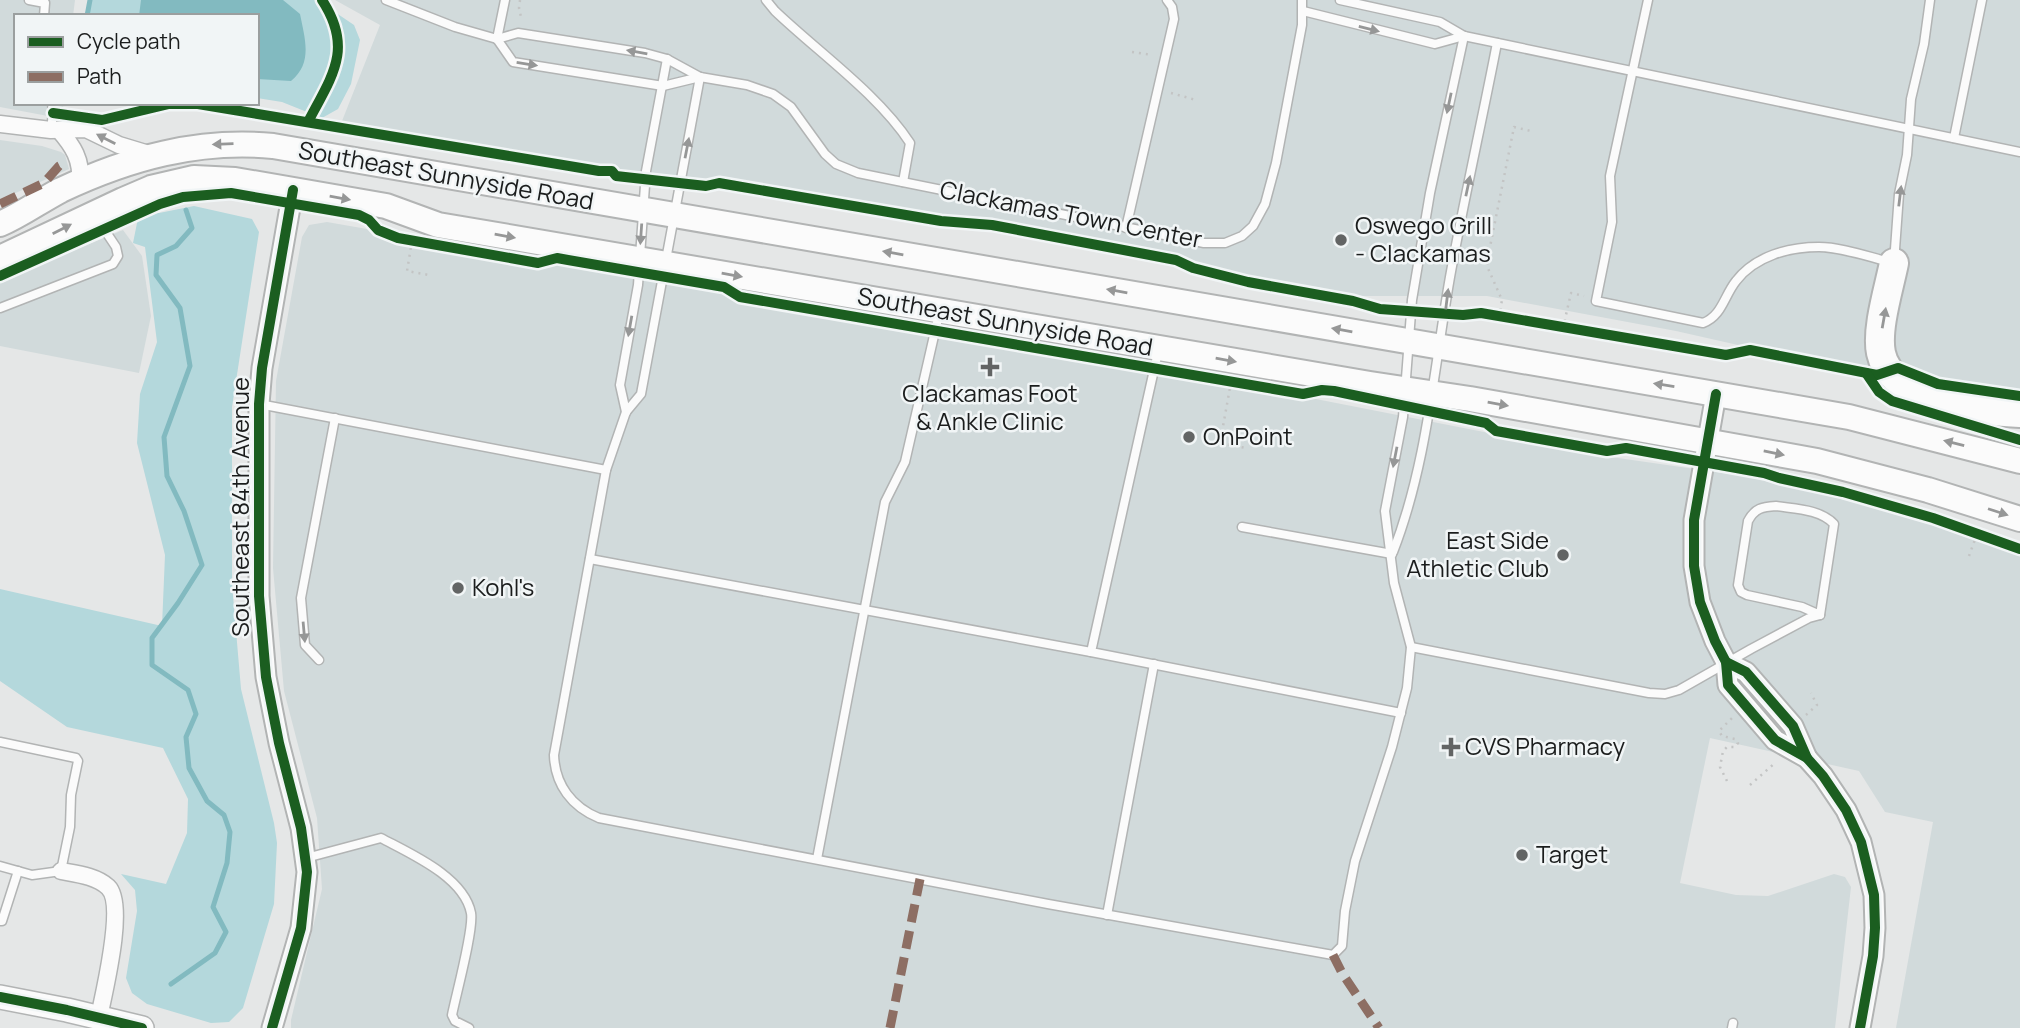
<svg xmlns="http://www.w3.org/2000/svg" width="2020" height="1028" font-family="Manrope,sans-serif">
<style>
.built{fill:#d1dadb}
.green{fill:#b4d8dc}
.water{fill:#82bac0}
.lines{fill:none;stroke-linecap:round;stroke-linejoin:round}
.stream{stroke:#82bac0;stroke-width:5}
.service-casing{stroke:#b2b4b4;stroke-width:11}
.minor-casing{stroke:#b2b4b4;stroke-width:19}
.tertiary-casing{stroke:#b2b4b4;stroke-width:23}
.secondary-casing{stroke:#b2b4b4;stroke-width:26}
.primary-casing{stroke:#b2b4b4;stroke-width:28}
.motorway-casing{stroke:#b2b4b4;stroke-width:32}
.path{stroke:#c3c4c4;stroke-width:2.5;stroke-dasharray:2 5;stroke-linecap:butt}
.service{stroke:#fbfbfb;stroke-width:8}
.minor{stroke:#fbfbfb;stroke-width:16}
.tertiary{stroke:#fbfbfb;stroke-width:19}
.secondary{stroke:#fbfbfb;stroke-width:23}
.primary{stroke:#fbfbfb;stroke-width:24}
.motorway{stroke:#fbfbfb;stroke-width:28}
.quiet{stroke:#8d6e63;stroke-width:9;stroke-dasharray:18 9;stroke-linecap:butt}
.cycleway-casing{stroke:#f1f5f6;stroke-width:15}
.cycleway{stroke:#1b5e20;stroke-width:10}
.oneway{fill:#969797}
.poi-dot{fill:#626464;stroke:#f1f5f6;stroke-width:2.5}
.labels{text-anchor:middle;stroke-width:5;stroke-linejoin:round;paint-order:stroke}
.street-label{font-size:24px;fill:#1b1d1d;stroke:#f1f5f6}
.poi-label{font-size:24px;fill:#1b1d1d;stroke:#f1f5f6;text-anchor:start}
</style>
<rect width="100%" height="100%" fill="#e5e7e7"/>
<g class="built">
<polygon points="0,0 75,0 73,16 16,16 16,103 63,103 64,119 0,107"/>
<polygon points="335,0 2020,0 2020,392 1974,387 1931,377 1901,363 1876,370 1863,370 1805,360 1676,331 1487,296 1349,296 1253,279 1203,267 1173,256 992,221 937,217 725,181 593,167 342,121 380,25"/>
<polygon points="0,140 42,146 61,152 65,155 69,169 0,200"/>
<polygon points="327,222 1138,364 1611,457 1744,476 1893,511 2020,555 2020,1028 1896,1028 1933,822 1885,812 1859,771 1710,738 1680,883 1736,895 1768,896 1834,874 1845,877 1851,887 1835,1028 291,1028 291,1020 322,889 317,818 284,691 273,568 276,381 302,237 309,225"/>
<polygon points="123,230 142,256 151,316 139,373 0,346 0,281"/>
</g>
<g class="green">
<polygon points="89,0 317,0 354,25 360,40 351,84 338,109 322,118 282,102 257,98 257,16 85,16"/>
<polygon points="194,206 252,219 259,232 232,407 232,584 241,689 274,823 277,843 274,904 243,1008 229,1022 211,1023 147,1004 132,993 126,978 137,911 135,890 121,874 166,884 187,833 188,799 163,748 67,727 0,681 0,589 162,626 165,555 137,443 140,394 157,342 145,247 133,243 139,213 159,213"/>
</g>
<path class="water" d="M141,0h142l17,14c5,25 13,49 -9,67l-34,-2v-63h-118z"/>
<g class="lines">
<g class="stream">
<polyline points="87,16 90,0"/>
<polyline points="171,984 215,953 226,932 213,907 227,863 230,832 224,815 207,801 189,768 186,737 196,714 188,690 152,665 152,638 178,603 202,565 184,511 167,476 164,437 190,366 180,308 156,275 157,255 176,246 192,228 186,210"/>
</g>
<g class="service-casing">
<g id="service">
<polyline points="29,0 45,3 44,16"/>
<polyline points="386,0 455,27 497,39 518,33 645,53 667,59 700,77 747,85 773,94 791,107 825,154 836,164 858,173 1204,243 1225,243 1242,236 1253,226 1265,204 1276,163 1302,25 1302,0"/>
<path d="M766,0l9,11c43,41 103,83 135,132l-7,39"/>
<polyline points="1340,0 1440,22 1464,36 2020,152"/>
<path d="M1648,0l-38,176 2,46 -16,79 107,22c19,-7 21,-27 33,-42 19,-25 53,-34 83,-34 23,0 53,11 75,16l5,-69 8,-39 4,-56 13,-55 6,-44"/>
<polyline points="1303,11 1435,44 1464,36"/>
<polyline points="497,39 513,62 663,86 700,77"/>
<polyline points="497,39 505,0"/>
<path d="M700,77l-59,317 -15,18 -20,58 -52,285c1,30 18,52 45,63l449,86 285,51 9,-9 3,-35 10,-50 37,-114 15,-59 4,-41 -17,-64 -9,-72 18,-94 9,-117 18,-107 34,-157"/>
<polyline points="51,130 53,113 52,103"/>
<polyline points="1954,138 1982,0"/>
<polyline points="1126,228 1174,19 1172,7 1167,0"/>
<polyline points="0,308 113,264 118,256 116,247 96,217"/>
<polyline points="1158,352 1091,652 1401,713"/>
<polyline points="259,404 606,470"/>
<polyline points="626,412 620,385 638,285 646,171 667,59"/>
<path d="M1776,506c19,3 44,3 58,18l-14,91 -18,-8 -55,-12 -6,-3 -3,-7 10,-64c7,-13 14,-14 28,-15z"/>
<polyline points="1242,527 1392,554"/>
<path d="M1393,552c34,-87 41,-184 57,-275 14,-78 32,-156 47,-234"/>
<polyline points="590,559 1091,652"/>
<polyline points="1411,647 1649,693 1665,694 1679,690 1751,649 1809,618 1820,615"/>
<polyline points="319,660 305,645 301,598 335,418"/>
<polyline points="0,742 76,758 78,761 71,795 70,827 61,871 32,875 0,866"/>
<path d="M306,858l75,-20c30,16 83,39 90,75 3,16 -15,82 -19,102l3,6 14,7"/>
<polyline points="817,859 885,502 905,462 939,314"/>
<polyline points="1107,915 1154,664"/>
<polyline points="0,921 2,921 18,871"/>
<polyline points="1732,1028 1733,1023"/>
</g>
</g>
<g class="minor-casing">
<g id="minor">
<polyline points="0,124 51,130 86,129 119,145 152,155"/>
<path d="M59,130c14,16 23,30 21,52"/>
<path d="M61,871c16,3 35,5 47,16 18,17 -4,105 -9,130"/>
</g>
</g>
<g class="tertiary-casing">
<g id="tertiary">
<polyline points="1716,394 1694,520 1694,566 1700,602 1715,641 1726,662 1728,685 1775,740 1807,758 1823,776 1846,810 1861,842 1874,895 1875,928 1873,956 1860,1028"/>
<polyline points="1726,662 1746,672 1793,726 1807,758"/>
<polyline points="272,1028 301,928 307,872 301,828 279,743 266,677 259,596 259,404 262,368 293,190"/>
</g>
</g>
<g class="secondary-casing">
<polyline id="secondary" points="0,997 67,1010 142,1028"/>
</g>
<g class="primary-casing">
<g id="primary">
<path d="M0,224c21,-9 40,-23 61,-34 68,-32 137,-51 212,-44l1576,271 171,44"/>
<polyline points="0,258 123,200 151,188 194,178 235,180 386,206 438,225 1370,384 1470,399 1817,461 1928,490 2020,519"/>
</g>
</g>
<g class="motorway-casing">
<path id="motorway" d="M1894,263c-5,25 -18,66 -13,90 10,49 98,58 139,60"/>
</g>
<g class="path">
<polyline points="520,0 519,8 521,17"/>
<polyline points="1132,52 1152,55"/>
<polyline points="1171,93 1196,100"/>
<polyline points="412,241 407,271 429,275"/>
<polyline points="1499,317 1502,300 1487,266 1489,252 1514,127 1531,131"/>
<polyline points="1563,328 1571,293 1584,296"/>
<polyline points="1231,382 1220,443 1246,448"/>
<polyline points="1969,556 1977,534"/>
<polyline points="1806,715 1817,705 1811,693"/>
<polyline points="1727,781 1720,767 1723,751 1727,747 1735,747 1738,743 1735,739 1722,736 1719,731 1733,717"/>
<polyline points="1750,785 1776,762"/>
</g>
<use href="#service" class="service"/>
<use href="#minor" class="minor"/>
<use href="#tertiary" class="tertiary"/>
<use href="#secondary" class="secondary"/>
<use href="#primary" class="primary"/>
<use href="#motorway" class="motorway"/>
<g class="quiet">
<polyline points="0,204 44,183 59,166 67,162"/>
<polyline points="1333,955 1342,973 1379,1028"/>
<polyline points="890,1028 920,879"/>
</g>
<g class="cycleway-casing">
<g id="cycleway">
<polyline points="53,113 102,120 169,104 198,104 599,171 612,171 616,176 706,186 719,183 941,221 992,225 1176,260 1193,268 1248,282 1353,301 1380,309 1463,315 1481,313 1726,355 1750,350 1877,375 1898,368 1938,384 2020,396"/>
<path d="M308,122c24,-46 46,-73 14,-122"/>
<polyline points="0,276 160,204 183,197 231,193 359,215 369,220 378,230 398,238 538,263 557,258 568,260 724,287 740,297 1303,394 1322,390 1334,391 1486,423 1496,431 1607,451 1626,448 1764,473 1779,478 1843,492 1933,518 2020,549"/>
<polyline points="1866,373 1879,392 1892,401 2020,440"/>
<polyline points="1716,394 1694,520 1694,566 1700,602 1715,641 1726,662 1728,685 1775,740 1807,758 1823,776 1846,810 1861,842 1874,895 1875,928 1873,956 1860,1028"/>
<polyline points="1726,662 1746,672 1793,726 1807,758"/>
<polyline points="0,997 67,1010 142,1028"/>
<polyline points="272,1028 301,928 307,872 301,828 279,743 266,677 259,596 259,404 262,368 293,190"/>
</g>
</g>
<use href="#cycleway" class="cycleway"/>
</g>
<defs><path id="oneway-solid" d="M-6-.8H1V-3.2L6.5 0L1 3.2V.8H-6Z" transform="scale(1.75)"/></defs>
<g class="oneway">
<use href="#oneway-solid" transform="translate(1369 29) rotate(14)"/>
<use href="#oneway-solid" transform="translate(637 52) rotate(-170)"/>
<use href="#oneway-solid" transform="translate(527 64) rotate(9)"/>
<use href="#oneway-solid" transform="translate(1449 103) rotate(102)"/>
<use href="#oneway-solid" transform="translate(106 139) rotate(-153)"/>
<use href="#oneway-solid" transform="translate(223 144) rotate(178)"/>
<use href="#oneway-solid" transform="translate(687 148) rotate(-79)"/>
<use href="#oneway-solid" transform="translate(1468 186) rotate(-78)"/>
<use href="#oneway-solid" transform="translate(1900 196) rotate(-83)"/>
<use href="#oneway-solid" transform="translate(340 198) rotate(10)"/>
<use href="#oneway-solid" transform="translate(62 229) rotate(-27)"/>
<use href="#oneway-solid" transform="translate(641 234) rotate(94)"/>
<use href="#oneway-solid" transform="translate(505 236) rotate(10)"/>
<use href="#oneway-solid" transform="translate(893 253) rotate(-170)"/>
<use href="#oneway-solid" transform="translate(732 275) rotate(10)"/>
<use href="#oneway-solid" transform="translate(1117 291) rotate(-170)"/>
<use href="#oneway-solid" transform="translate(1447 299) rotate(-83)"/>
<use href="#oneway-solid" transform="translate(1884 318) rotate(-80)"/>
<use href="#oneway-solid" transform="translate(630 326) rotate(100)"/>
<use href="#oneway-solid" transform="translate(1342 330) rotate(-170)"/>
<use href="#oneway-solid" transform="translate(1226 360) rotate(10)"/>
<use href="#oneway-solid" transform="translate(1664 385) rotate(-171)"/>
<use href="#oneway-solid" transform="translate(1498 404) rotate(10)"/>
<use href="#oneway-solid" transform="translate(1954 443) rotate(-166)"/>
<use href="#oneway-solid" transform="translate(1774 453) rotate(11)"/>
<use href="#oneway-solid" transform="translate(1395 457) rotate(101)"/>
<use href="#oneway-solid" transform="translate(1998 512) rotate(18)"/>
<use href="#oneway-solid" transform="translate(304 632) rotate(85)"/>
</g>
<g class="poi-dot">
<circle cx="1341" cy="240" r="7"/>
<path d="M986.5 356.5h7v7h7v7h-7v7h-7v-7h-7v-7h7z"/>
<circle cx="1189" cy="437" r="7"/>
<circle cx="1563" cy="555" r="7"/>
<circle cx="458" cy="588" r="7"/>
<path d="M1447.5 736.5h7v7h7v7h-7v7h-7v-7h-7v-7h7z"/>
<circle cx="1522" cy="855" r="7"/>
</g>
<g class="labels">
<g class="street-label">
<text transform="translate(446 176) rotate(10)" y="8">Southeast Sunnyside Road</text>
<text transform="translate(1071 215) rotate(11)" y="8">Clackamas Town Center</text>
<text transform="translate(1005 322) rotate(10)" y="8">Southeast Sunnyside Road</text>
<text transform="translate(241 507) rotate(-90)" y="8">Southeast 84th Avenue</text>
</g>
<g class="poi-label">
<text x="1355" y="234">Oswego Grill<tspan x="1355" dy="28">- Clackamas</tspan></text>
<text x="990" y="402" text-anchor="middle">Clackamas Foot<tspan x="990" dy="28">&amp; Ankle Clinic</tspan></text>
<text x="1203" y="445">OnPoint</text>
<text x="1549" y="549" text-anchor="end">East Side<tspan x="1549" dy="28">Athletic Club</tspan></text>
<text x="472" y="596">Kohl's</text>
<text x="1465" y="755">CVS Pharmacy</text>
<text x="1536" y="863">Target</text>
</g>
</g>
<rect x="14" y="14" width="245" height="91" fill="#f1f5f6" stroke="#9b9f9f" stroke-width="2"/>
<rect x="28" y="37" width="35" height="10" fill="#1b5e20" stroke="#9b9f9f" stroke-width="2"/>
<text x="77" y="49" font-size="21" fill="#1b1d1d">Cycle path</text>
<rect x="28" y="72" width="35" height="10" fill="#8d6e63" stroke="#9b9f9f" stroke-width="2"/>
<text x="77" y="84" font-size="21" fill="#1b1d1d">Path</text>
</svg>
